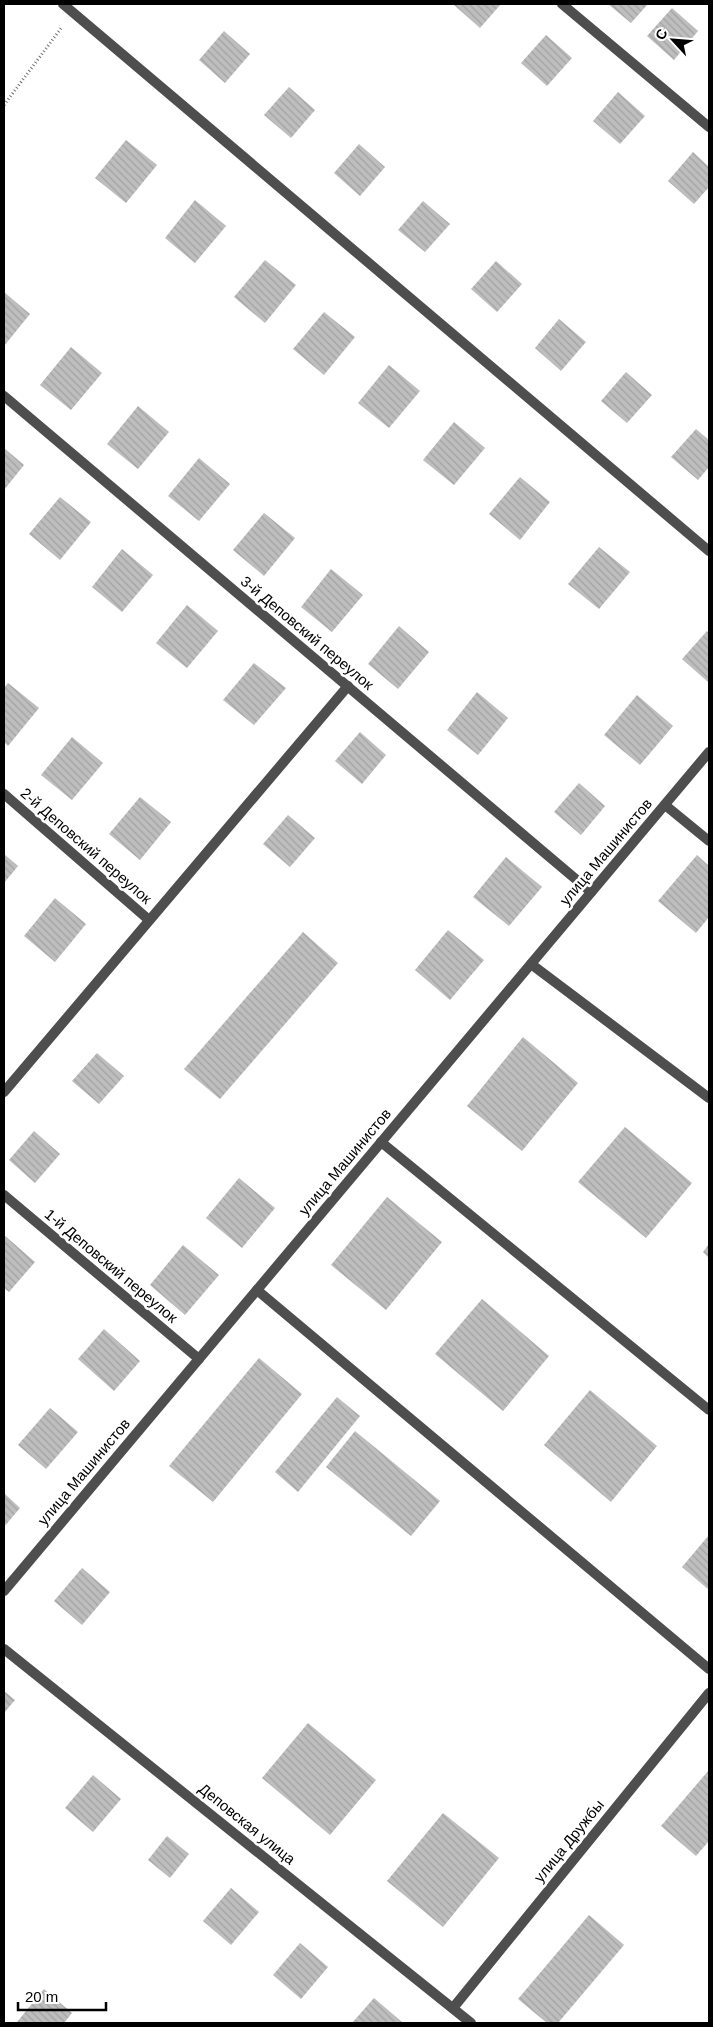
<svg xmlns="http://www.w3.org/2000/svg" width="713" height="2027" font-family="Helvetica,sans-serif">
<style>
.building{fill:url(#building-back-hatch)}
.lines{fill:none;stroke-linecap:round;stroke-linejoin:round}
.path{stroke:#707070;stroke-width:3;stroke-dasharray:1 2.5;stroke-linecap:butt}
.service{stroke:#4e4e4e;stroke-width:10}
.minor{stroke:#4e4e4e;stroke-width:10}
.labels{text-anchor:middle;stroke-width:5;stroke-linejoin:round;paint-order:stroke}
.street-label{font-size:15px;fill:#000;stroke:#fff}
</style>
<defs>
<pattern id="building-back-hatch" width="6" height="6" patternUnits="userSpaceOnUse" patternTransform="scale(1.25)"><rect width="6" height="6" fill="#bebebe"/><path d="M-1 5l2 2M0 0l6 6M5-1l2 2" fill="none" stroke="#a2a2a2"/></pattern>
</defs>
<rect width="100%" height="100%" fill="#fff"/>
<g class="building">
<polygon points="455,4 501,4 480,28 454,5"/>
<polygon points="608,4 648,4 631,23"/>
<polygon points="672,8 698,31 674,60 647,36"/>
<polygon points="224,31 250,54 225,83 199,60"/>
<polygon points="546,35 572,58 547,86 521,63"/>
<polygon points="289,87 315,110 291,138 264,115"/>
<polygon points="618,92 645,116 620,144 593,121"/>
<polygon points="126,140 157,165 126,203 95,178"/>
<polygon points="359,144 385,167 360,196 334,173"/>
<polygon points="693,152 709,167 709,187 694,204 668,181"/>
<polygon points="195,200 226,226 195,263 165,238"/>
<polygon points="423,201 450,224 425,252 398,230"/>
<polygon points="265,260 296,285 265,323 234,297"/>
<polygon points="496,261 522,284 497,312 471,289"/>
<polygon points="4,292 30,314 4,346"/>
<polygon points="324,312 355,337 324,375 293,349"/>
<polygon points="559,319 586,342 561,371 535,348"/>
<polygon points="71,347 102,373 71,410 40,385"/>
<polygon points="389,365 420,391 389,428 358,403"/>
<polygon points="626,372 652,395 627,423 601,401"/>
<polygon points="138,406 169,432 138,469 107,444"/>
<polygon points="454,422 485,448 454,485 423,460"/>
<polygon points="696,429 709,440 709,467 698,480 671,457"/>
<polygon points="4,448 24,465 4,490"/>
<polygon points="199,458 230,484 199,521 168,496"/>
<polygon points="520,477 550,502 520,540 489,514"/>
<polygon points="60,497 91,522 60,560 29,534"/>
<polygon points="264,513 295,538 264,576 233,550"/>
<polygon points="599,547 630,572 599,609 568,584"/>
<polygon points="122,549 153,575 122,612 92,587"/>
<polygon points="331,569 363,595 332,632 301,607"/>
<polygon points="187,605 218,631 187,668 156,643"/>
<polygon points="399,626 429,652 398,689 368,664"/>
<polygon points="707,631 709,633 708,682 682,659"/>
<polygon points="254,663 286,688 254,725 223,700"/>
<polygon points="8,683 39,708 8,746 4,742 4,688"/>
<polygon points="477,692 508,718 478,755 447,730"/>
<polygon points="637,695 673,726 640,765 604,735"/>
<polygon points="360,732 386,755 362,784 335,761"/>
<polygon points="72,737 103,763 72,800 41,775"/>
<polygon points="579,783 605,806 581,835 554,812"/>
<polygon points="140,797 171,822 140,860 109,834"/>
<polygon points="288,815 315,838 290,867 263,844"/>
<polygon points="4,854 18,866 4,883"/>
<polygon points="697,855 709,866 709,917 696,933 658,901"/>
<polygon points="506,857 542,887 509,926 473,897"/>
<polygon points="55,898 86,924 55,962 24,936"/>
<polygon points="448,930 484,960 450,1000 415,970"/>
<polygon points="303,932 338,963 220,1099 184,1069"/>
<polygon points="523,1037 578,1083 522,1151 467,1106"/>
<polygon points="97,1053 124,1076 99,1104 72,1081"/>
<polygon points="625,1127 692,1183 646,1238 578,1182"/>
<polygon points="34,1131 60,1154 35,1183 9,1160"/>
<polygon points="239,1178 275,1208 242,1248 206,1218"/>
<polygon points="387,1197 442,1242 386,1310 331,1265"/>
<polygon points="4,1235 35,1262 9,1292 4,1288"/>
<polygon points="709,1244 709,1258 703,1252"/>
<polygon points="183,1245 219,1275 185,1315 150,1285"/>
<polygon points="482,1299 549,1356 503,1411 435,1354"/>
<polygon points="104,1329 140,1361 114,1391 78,1359"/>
<polygon points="259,1358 302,1394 213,1502 169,1466"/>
<polygon points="590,1390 657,1446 611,1502 544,1445"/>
<polygon points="337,1397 360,1416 298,1492 275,1472"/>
<polygon points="50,1408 78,1432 46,1469 18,1445"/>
<polygon points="355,1431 440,1501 411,1536 326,1467"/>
<polygon points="4,1493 20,1508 4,1527"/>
<polygon points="709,1535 709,1590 682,1567"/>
<polygon points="82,1568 110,1592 82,1625 54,1601"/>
<polygon points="4,1691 15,1700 4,1713"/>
<polygon points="308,1723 376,1780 330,1835 262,1778"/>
<polygon points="709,1770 709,1841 696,1856 661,1826"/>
<polygon points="93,1775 121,1799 93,1832 65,1808"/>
<polygon points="443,1813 499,1858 443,1927 387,1881"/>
<polygon points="167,1836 189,1854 170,1878 148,1860"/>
<polygon points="231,1888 259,1912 231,1945 203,1921"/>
<polygon points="589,1915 624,1945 558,2023 547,2023 518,1999"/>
<polygon points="300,1943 328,1967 301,1999 273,1975"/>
<polygon points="44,1989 72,2013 64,2023 18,2023 17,2022"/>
<polygon points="374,1998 402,2022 401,2023 352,2023"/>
</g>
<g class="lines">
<polyline class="path" points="4,105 62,27"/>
<g class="service">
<polyline points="4,1092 348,686"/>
<polyline points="381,1142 709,1410"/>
</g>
<g class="minor">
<polyline points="63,4 709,551"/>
<polyline points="562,4 709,127"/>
<polyline points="4,396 591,892"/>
<polyline points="4,794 149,920"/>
<polyline points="665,805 709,841"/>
<polyline points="531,964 709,1098"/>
<polyline points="4,1195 199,1359"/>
<polyline points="257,1290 709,1669"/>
<polyline points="4,1591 709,752"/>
<polyline points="4,1649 471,2023"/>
<polyline points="453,2008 709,1693"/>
</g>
</g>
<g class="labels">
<g class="street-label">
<text transform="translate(307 633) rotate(40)" y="5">3-й Деповский переулок</text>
<text transform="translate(86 846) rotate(41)" y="5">2-й Деповский переулок</text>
<text transform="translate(606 852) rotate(-50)" y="5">улица Машинистов</text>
<text transform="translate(345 1162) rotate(-50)" y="5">улица Машинистов</text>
<text transform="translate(111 1266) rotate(40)" y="5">1-й Деповский переулок</text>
<text transform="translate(84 1472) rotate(-50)" y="5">улица Машинистов</text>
<text transform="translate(247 1824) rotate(39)" y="5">Деповская улица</text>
<text transform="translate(569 1841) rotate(-51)" y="5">улица Дружбы</text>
</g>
</g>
<rect width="713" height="2027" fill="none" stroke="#000000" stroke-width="10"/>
<g transform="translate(673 40) rotate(296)" stroke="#ffffff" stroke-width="4" paint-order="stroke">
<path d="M0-4L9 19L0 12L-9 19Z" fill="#000000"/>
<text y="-8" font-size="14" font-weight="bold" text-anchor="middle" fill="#000000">С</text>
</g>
<path d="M18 2002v8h88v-8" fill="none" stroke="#000000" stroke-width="2.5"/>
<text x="25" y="2002" font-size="15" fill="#000000" stroke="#ffffff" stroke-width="4" paint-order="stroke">20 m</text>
</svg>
